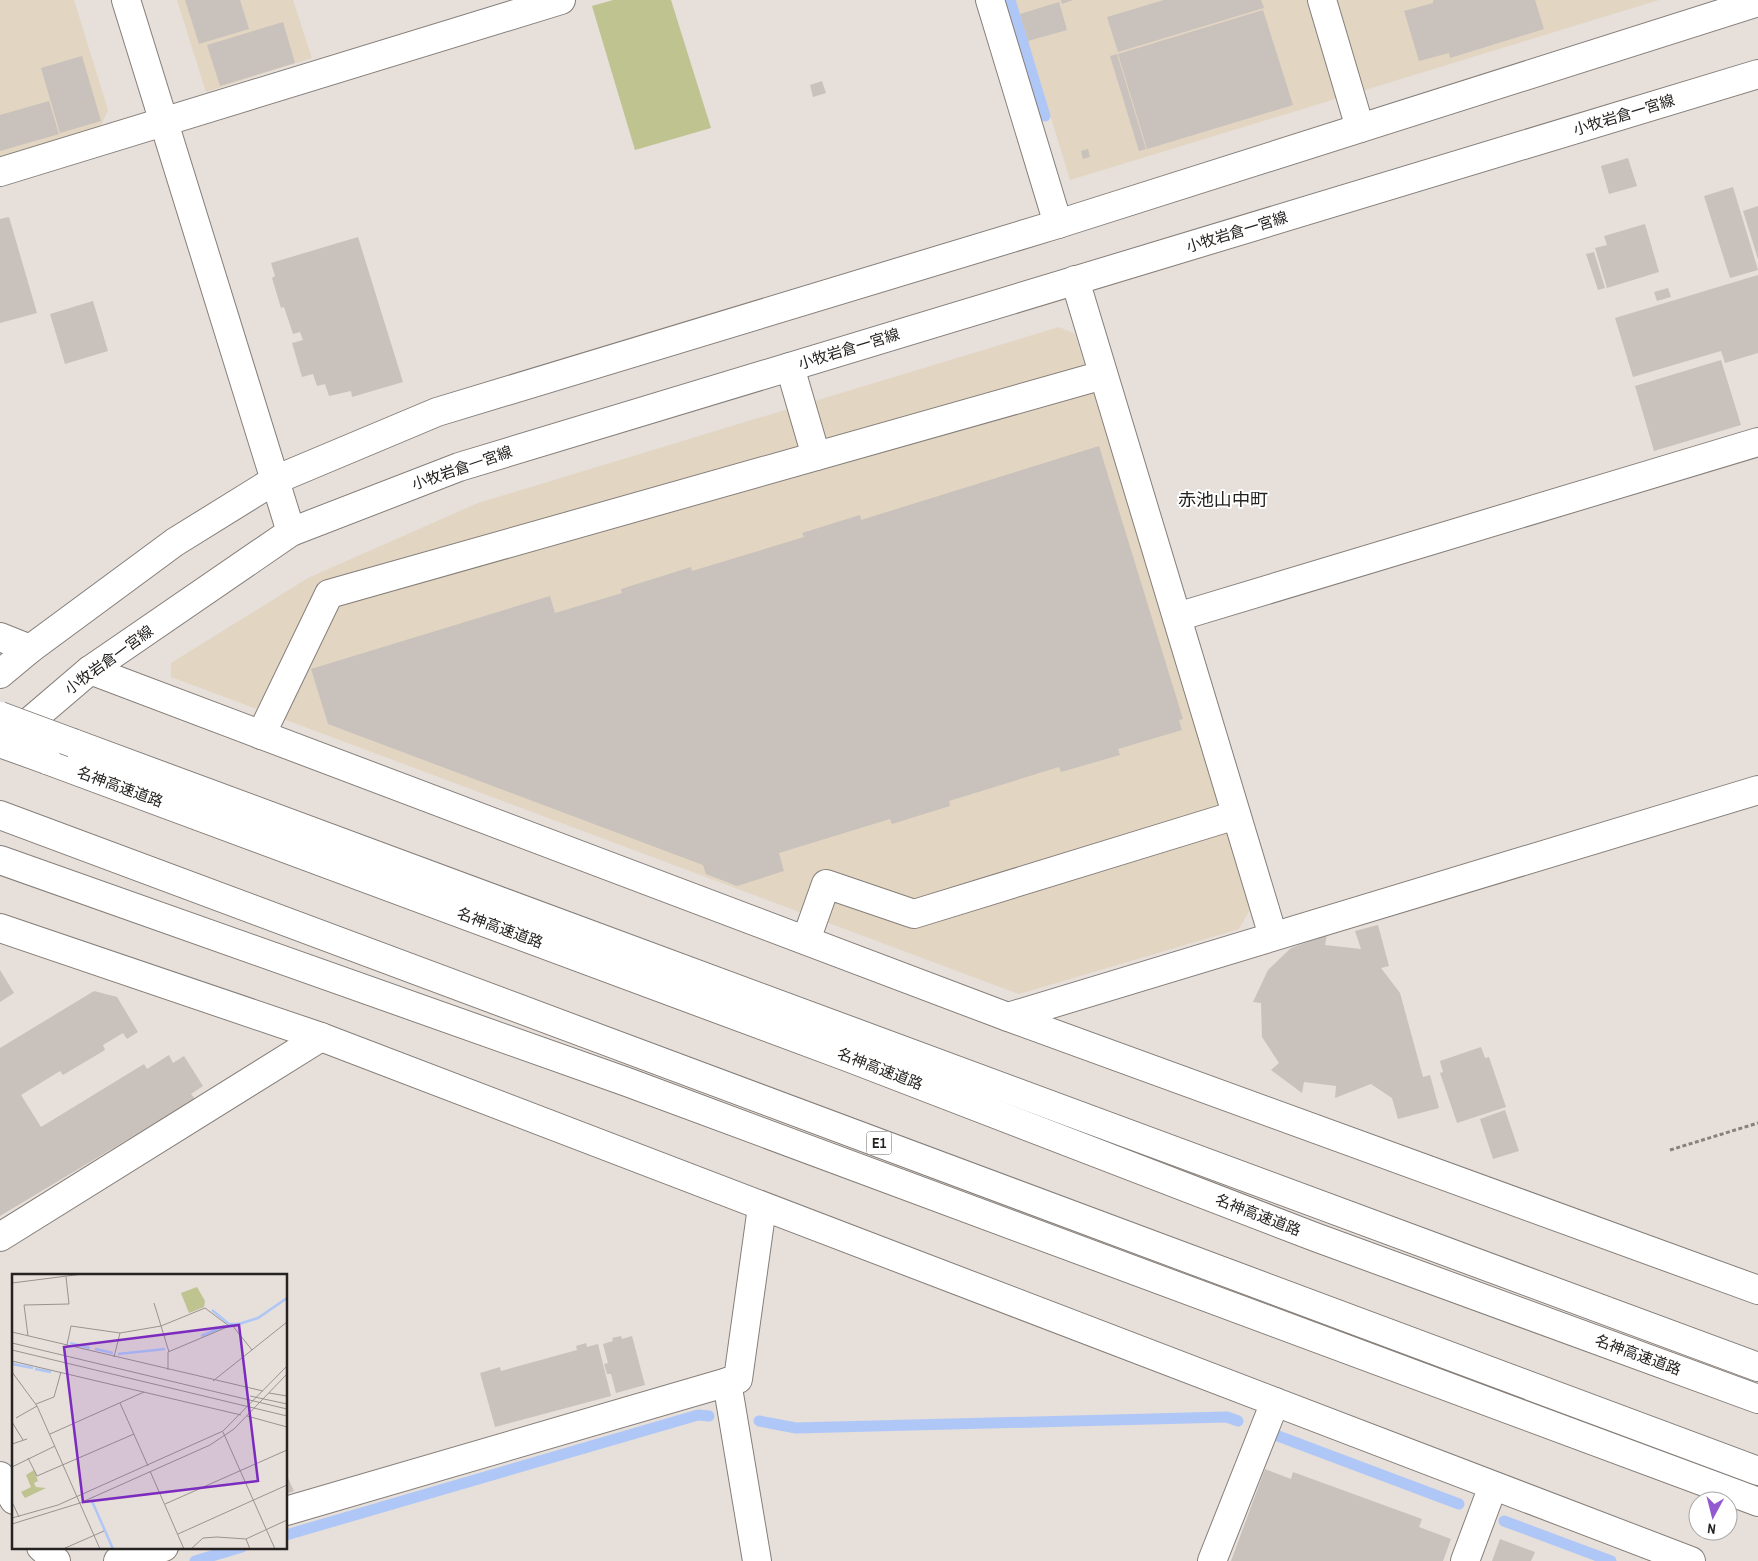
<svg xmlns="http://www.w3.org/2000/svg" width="1758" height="1561" font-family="'Archivo Narrow','Noto Sans JP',sans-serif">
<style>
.industrial{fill:#e2d5c2}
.green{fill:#bec390}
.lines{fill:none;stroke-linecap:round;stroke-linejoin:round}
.stream{stroke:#afc7f7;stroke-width:11}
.building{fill:#c9c1bc}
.minor-casing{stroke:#857e79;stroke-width:30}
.major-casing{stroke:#857e79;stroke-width:30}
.highway-casing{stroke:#857e79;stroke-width:30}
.path{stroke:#88827f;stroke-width:3;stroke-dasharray:4 2.5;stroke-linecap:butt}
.minor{stroke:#fff;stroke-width:28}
.major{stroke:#fff;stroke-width:28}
.highway{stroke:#fff;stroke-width:28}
.highway-bridge-casing{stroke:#857e79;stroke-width:30;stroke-linecap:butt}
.highway-bridge{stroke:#fff;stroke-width:28}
.labels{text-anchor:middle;stroke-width:4;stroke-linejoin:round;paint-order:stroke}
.shield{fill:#fff;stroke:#666463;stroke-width:1}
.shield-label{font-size:14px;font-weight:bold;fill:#252220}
.street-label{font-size:15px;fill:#252220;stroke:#fff}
.quarter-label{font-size:18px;fill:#252220;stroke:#fff}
.inset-river{fill:none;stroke:#afc7f7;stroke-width:2.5}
.inset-road{fill:none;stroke:#999390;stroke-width:1}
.view{fill:#7b2cbf;fill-opacity:0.15;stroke:#7b2cbf;stroke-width:2.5}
.inset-edge{fill:none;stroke:#252220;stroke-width:2.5}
</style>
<rect width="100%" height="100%" fill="#e7dfda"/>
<g class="industrial">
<polygon points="0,0 74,0 108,110 100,128 0,157"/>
<polygon points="177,0 293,0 312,58 206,92"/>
<polygon points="1015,0 1659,0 1070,180"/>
<polygon points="1059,327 1075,334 1252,906 1239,929 1019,994 171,677 171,663 308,578 478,503"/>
</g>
<polygon class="green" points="613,0 671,0 711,128 635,150 592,6"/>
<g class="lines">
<g class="stream">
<polyline points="1010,0 1045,116"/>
<polyline points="759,1421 796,1428 1227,1417 1238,1421"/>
<polyline points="1278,1436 1459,1504"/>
<polyline points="1504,1521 1611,1561"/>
<polyline points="286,1535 698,1415 709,1416"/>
<polyline points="195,1561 242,1547"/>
</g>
</g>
<g class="building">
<polygon points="185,0 240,0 249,29 199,44"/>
<polygon points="1061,0 1073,0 1062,4"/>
<polygon points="1164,0 1261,0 1264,8 1118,52 1107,17"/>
<polygon points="1433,0 1535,0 1544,29 1450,58 1449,53 1419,61 1404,11 1433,3"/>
<polygon points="1059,2 1067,30 1028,41 1020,14"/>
<polygon points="1263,10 1293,105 1147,149 1118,54"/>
<polygon points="283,22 295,63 220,86 207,45"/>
<polygon points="1117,54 1146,149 1139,151 1110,56"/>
<polygon points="82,56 101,121 60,133 41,68"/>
<polygon points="822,81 826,93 813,97 810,85"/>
<polygon points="49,101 59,134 0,151 0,115"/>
<polygon points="1088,149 1090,157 1083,159 1081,151"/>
<polygon points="1628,158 1637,186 1609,194 1601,166"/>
<polygon points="1733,187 1758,270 1730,278 1704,196"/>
<polygon points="1758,206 1758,259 1743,211"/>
<polygon points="9,217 37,313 0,323 0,219"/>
<polygon points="1645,224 1659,272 1607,288 1595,248 1607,245 1604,236"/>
<polygon points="358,237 403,382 352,397 351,391 329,396 325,384 317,386 313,374 302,377 292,343 303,340 300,332 293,334 284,307 281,308 272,278 275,276 271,263"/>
<polygon points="1594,252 1605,288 1598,290 1586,254"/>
<polygon points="1758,275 1758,353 1725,363 1721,351 1633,377 1615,318"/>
<polygon points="1668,288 1671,297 1657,301 1654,292"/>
<polygon points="93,301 108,351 65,364 50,314"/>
<polygon points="1721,360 1741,425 1654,451 1635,386"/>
<polygon points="1099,446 1183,719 1179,720 1182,730 1118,749 1120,755 1061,772 1059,767 949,801 950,806 892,824 890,819 779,853 784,871 737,886 706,874 703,865 328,724 311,669 550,596 555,613 622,593 621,589 691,567 692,571 804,537 802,533 860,515 861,520"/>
<polygon points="1378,925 1389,966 1381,968 1400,993 1423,1077 1430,1075 1439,1108 1398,1119 1392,1098 1371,1084 1335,1098 1336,1086 1304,1082 1302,1093 1271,1070 1279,1063 1262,1037 1261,1003 1253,1002 1268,970 1291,948 1327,935 1325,945 1361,949 1355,931"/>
<polygon points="0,970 14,993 0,1002"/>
<polygon points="94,991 117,997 138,1032 127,1039 123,1033 103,1045 105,1050 63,1075 60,1071 21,1095 41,1127 144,1064 147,1069 169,1055 173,1063 184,1056 203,1086 191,1094 195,1099 0,1216 0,1048"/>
<polygon points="1481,1047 1485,1058 1489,1057 1506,1107 1457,1123 1440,1073 1443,1072 1440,1061"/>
<polygon points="1505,1110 1519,1151 1493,1159 1480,1119"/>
<polygon points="621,1336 622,1339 632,1336 645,1385 616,1393 611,1374 607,1374 604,1364 608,1363 603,1344 613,1341 612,1338"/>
<polygon points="586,1343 587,1347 598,1344 611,1396 495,1427 480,1373 500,1367 501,1371 577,1350 576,1346"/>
<polygon points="1265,1469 1291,1479 1293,1472 1422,1519 1419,1527 1451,1539 1443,1561 1231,1561"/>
<polygon points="286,1474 294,1491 286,1494"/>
<polygon points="1500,1539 1535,1552 1531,1561 1492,1561"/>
</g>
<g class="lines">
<g class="minor-casing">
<g id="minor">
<polyline points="126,0 291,532"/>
<polyline points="990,0 1058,224"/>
<polyline points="1322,0 1360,128"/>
<polyline points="0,172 561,0"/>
<polyline points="1075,280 1273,936"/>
<polyline points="790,367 816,456"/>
<polyline points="1177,617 1758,442"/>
<polyline points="0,637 30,649"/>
<polyline points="90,670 1008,1017 1758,1290"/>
<polyline points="261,735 329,594 1103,375"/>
<polyline points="0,928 321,1037 1691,1561"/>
<polyline points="806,940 826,884 914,914 1236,815"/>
<polyline points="1008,1017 1758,790"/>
<polyline points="0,1237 321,1037"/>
<polyline points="727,1382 757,1561"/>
<polyline points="0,1476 14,1500"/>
<polyline points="286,1511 738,1379 762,1207"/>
<polyline points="41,1547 56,1561"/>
<polyline points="118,1561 164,1547"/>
<polyline points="1212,1561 1275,1402"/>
<polyline points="1465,1561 1493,1486"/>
</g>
</g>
<g class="major-casing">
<g id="major">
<polyline points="0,674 30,649 175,542 275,480 437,412 1058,224 1758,2"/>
<polyline points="8,740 90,670 291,532 459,467 1758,74"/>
</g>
</g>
<g class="highway-casing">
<g id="highway">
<polyline points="73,743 1758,1367"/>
<polyline points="47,760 850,1058 1315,1237 1758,1399"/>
<polyline points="0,815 1758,1471"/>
<polyline points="0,860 627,1082 1758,1502"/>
</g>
</g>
<polyline class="path" points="1670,1150 1758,1123"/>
<use href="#minor" class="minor"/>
<use href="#major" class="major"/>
<use href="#highway" class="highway"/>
<g class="highway-bridge-casing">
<g id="highway-bridge">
<polyline points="0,716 73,743"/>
<polyline points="0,743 47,760"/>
</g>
</g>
<use href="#highway-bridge" class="highway-bridge"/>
</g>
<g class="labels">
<rect class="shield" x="866.5" y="1131.5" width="25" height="23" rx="4"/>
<g class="shield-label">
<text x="879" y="1148">E1</text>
</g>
<g class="street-label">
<text transform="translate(1624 115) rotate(-17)" y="5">小牧岩倉一宮線</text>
<text transform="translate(1237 232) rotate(-17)" y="5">小牧岩倉一宮線</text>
<text transform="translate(849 349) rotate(-17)" y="5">小牧岩倉一宮線</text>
<text transform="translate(462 468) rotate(-19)" y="5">小牧岩倉一宮線</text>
<text transform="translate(109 660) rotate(-36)" y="5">小牧岩倉一宮線</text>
<text transform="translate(120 787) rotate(20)" y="5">名神高速道路</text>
<text transform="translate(500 928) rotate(20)" y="5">名神高速道路</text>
<text transform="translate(880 1069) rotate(21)" y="5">名神高速道路</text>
<text transform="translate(1258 1215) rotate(21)" y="5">名神高速道路</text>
<text transform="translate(1638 1355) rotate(20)" y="5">名神高速道路</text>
</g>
<g class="quarter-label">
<text x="1223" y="506">赤池山中町</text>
</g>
</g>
<g transform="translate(12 1274)">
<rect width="275" height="275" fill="#e7dfda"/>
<path d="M185,13l8,14 -1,6 -15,6 -8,-20zM22,196l4,11 -4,2 2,4 10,1 -21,10 -4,-6 10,-5 -5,-12z" fill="#bec390"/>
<path class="inset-river" d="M200,36l17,14h10l19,-6 29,-20M189,62l24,-10M58,69l20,5M83,75l18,4M106,80l47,-5M0,90l21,4M23,95l16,3M80,227l21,48"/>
<path class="inset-road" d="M0,9l71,-9M142,29l15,49M0,58l251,59M16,62l-4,-31 45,-1 -3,-27M0,69l275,66M55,71l4,-19 49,7 41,-7 44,-18 24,18M0,76l275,66M102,83l6,-24M0,87l229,54M156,96v-18l64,-27 20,25M0,98l25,34 63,143M201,107l74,-59M257,119l18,3M238,122l37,8M108,129l28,63M24,130l18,-7 7,-25M235,142l40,11M4,144l21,-12M0,148l11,18M211,158l52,117M38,160l94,-42M0,170l15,-5M16,184l9,18 97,-42M0,193l43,-21M138,197l34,78M0,228l7,15M153,230l122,-54M0,244l46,-13 165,-74 64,-65M0,250l68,-21 130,-58 24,-16 53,-55M166,260l109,-49M234,265l41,-19M51,275l41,-18M179,275l12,-11 14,-1 29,2 4,10"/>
<path class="view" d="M227,51l19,156 -175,21 -19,-155z"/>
<rect width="275" height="275" class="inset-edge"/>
</g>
<g transform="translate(1713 1516) rotate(187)"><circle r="24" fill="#ffffff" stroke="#a8a7a6"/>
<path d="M0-4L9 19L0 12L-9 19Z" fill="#9359d0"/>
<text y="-8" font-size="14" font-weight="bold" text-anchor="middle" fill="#252220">N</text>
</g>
</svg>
